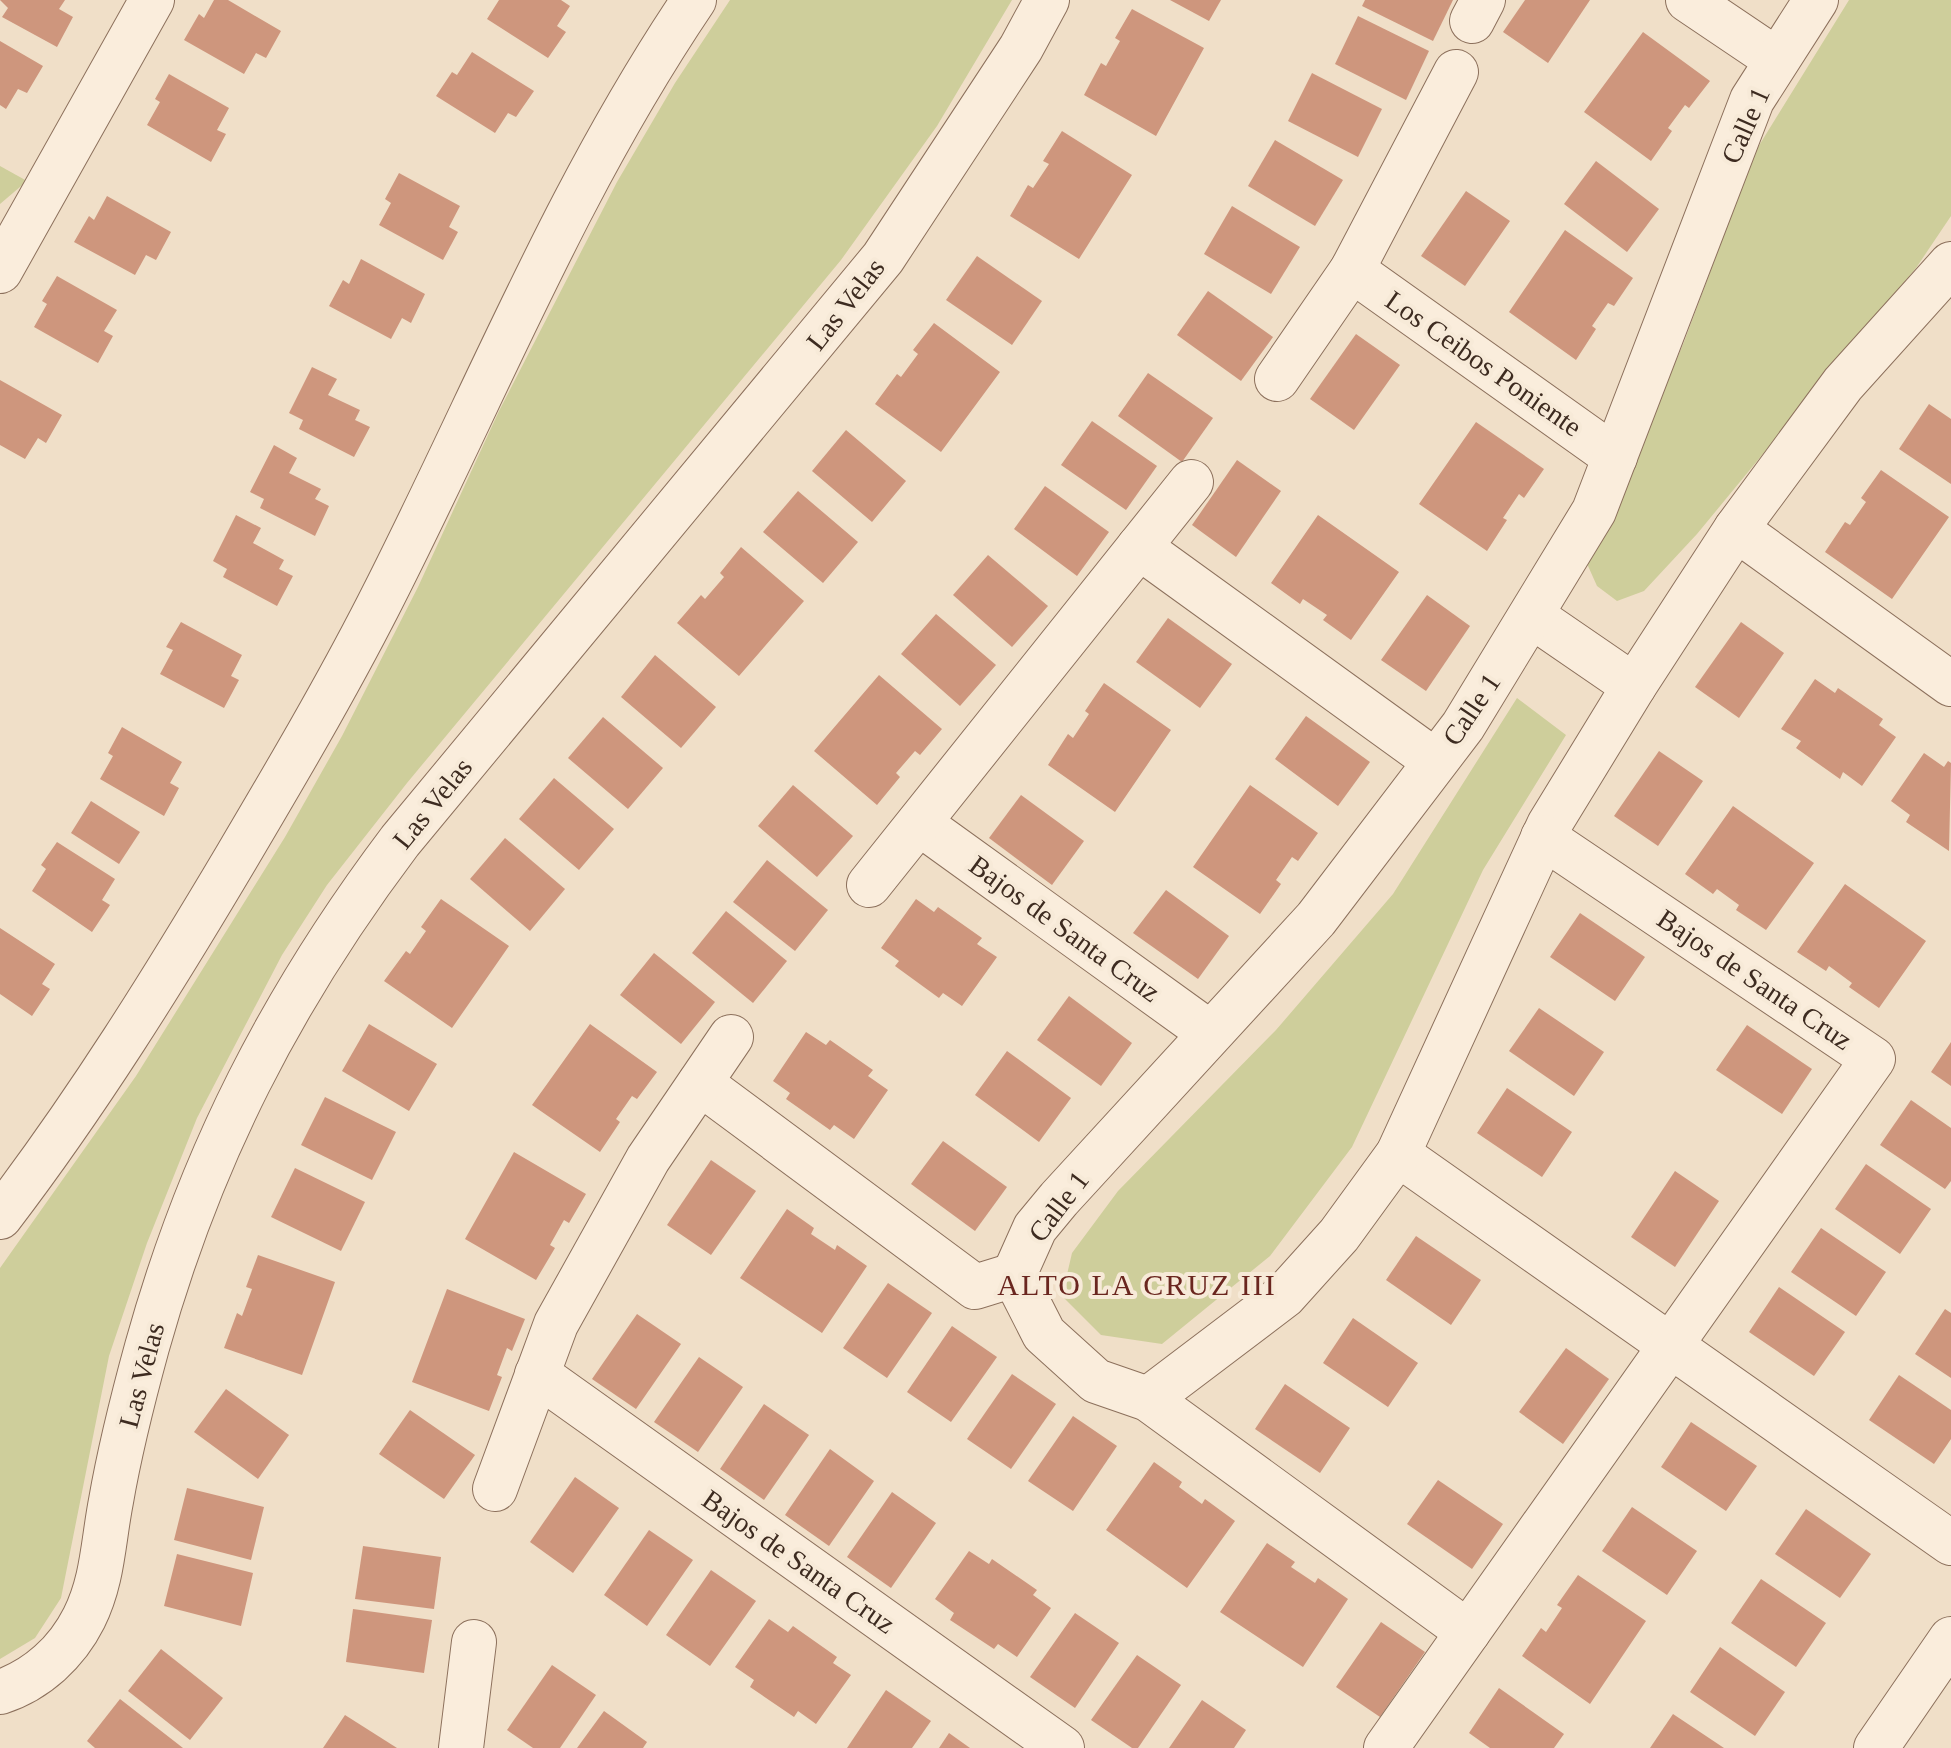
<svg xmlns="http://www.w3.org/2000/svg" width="1951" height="1748" font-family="'Times New Roman',serif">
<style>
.green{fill:#cece9b}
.building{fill:#ce967d}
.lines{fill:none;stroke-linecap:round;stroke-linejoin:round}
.minor-casing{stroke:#8c705c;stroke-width:46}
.tertiary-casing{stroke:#8c705c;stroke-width:46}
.minor{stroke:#faeddc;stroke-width:44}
.tertiary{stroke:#faeddc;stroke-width:44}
.labels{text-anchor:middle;stroke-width:8;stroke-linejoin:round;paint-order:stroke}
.street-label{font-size:28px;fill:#3d2b20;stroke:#f7ead8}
.neighbourhood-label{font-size:30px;letter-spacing:2px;fill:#6a261f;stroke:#f7ead8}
</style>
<rect width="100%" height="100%" fill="#f0dfc8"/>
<g class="green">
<polygon points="730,0 1012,0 937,126 841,260 407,783 327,885 282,955 197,1118 147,1243 109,1356 61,1598 35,1638 0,1659 0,1268 136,1076 285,837 342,736 418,587 499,411 617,182 675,83"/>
<polygon points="1849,0 1951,0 1951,216 1916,268 1697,534 1644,591 1617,601 1597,586 1584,557 1609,519 1684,342 1755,152"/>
<polygon points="0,166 27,181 0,204"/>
<polygon points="1517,698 1566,735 1483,870 1352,1147 1270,1256 1162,1344 1101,1335 1062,1296 1072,1253 1118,1191 1276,1030 1393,894"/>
</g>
<g class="building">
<polygon points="0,0 65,0 59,9 73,17 57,47 2,17 8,8"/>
<polygon points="214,0 228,0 281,31 266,58 256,53 244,74 184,40 199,14 204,18"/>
<polygon points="499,0 561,0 570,6 557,26 566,32 548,58 487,19"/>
<polygon points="1170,0 1221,0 1209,21"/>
<polygon points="1365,0 1453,0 1433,41 1362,6"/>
<polygon points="1525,0 1590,0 1548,63 1503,32"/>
<polygon points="1132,9 1204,48 1156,136 1084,95 1101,63 1106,66 1120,41 1115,38"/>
<polygon points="1358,16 1429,51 1406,100 1335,64"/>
<polygon points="1643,32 1710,81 1689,108 1685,105 1668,128 1672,131 1651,161 1584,112"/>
<polygon points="0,41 43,66 27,93 18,89 6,109 0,105"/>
<polygon points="472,52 534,91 516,117 508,113 495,133 436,96 452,72 457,75"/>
<polygon points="1312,73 1382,109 1358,157 1288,121"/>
<polygon points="169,74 229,108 217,130 226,134 211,162 147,125 160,102 155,99"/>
<polygon points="1062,131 1132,175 1079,259 1010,216 1028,185 1033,188 1049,164 1043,161"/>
<polygon points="1275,140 1343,180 1315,226 1248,186"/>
<polygon points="1596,161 1659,209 1627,252 1564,204"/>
<polygon points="399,173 460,206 449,227 458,232 443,260 379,225 391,203 385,199"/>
<polygon points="1466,191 1510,221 1465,286 1421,256"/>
<polygon points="107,196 171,232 156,260 146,255 135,275 74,242 89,216 94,220"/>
<polygon points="1232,206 1300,247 1271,294 1204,254"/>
<polygon points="1565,230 1633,278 1614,306 1608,303 1592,326 1596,329 1576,360 1509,312"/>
<polygon points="977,256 1042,301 1012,345 946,300"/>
<polygon points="361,259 425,294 411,323 402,318 391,339 329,306 343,280 349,284"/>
<polygon points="57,276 117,310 104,331 113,336 98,363 34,327 47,304 42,301"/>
<polygon points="1208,291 1273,337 1241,381 1177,335"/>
<polygon points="934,323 1000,372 941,452 875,404 897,374 901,377 918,354 913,350"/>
<polygon points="1356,334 1400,365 1354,430 1310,399"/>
<polygon points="312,367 337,379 328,395 360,410 355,420 370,427 354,457 299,429 303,420 289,413"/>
<polygon points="1148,373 1213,418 1182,462 1118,416"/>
<polygon points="0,380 62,415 46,443 38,438 25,459 0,445"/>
<polygon points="1929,404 1951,419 1951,484 1899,449"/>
<polygon points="1092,421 1157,466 1126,510 1061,465"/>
<polygon points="1476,422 1544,469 1524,498 1519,494 1503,518 1507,520 1487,551 1419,504"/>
<polygon points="846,430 906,481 872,522 812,471"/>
<polygon points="274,445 297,458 289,473 321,489 315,499 329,506 315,536 260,508 264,499 250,492"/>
<polygon points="1237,460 1281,491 1236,557 1192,525"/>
<polygon points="1881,470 1949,517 1892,599 1825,552 1845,522 1850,525 1866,502 1861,498"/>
<polygon points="1045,486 1109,532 1077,576 1014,529"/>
<polygon points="798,491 858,542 823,583 763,532"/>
<polygon points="236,515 261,528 253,543 284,560 279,569 293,576 277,606 223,577 227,569 213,561"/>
<polygon points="1318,515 1399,572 1351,640 1323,620 1327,615 1303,599 1300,604 1271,583"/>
<polygon points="741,547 804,601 739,676 677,623 701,595 705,599 724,577 720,573"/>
<polygon points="988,555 1048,606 1012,647 953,595"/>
<polygon points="1427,595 1470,626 1426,691 1381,660"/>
<polygon points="936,614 996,665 960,706 901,654"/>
<polygon points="1168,618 1232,664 1200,708 1136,662"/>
<polygon points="181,622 242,655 231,676 239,680 224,708 160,674 173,650 166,647"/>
<polygon points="1741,622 1784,653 1739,718 1695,687"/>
<polygon points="655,655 716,707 681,748 621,697"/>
<polygon points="879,675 942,729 920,755 915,751 896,773 900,777 877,805 814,751"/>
<polygon points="1815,679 1835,693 1838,688 1883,719 1879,725 1896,737 1862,786 1843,772 1840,779 1796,748 1801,741 1781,729"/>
<polygon points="1104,683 1171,730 1115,812 1048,765 1068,734 1073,738 1089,714 1085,711"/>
<polygon points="1306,716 1370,762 1338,806 1275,759"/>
<polygon points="603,717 663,768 628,809 568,758"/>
<polygon points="122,727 182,762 170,783 179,788 164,816 100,779 113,756 108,753"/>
<polygon points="1659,751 1703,781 1658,846 1614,816"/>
<polygon points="1924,753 1944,767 1948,761 1951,763 1949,851 1906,822 1910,815 1891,801"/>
<polygon points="554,778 614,829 579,870 519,819"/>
<polygon points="793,785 853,836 817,877 758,826"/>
<polygon points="1250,785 1318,833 1298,861 1292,857 1276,880 1281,884 1260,914 1193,867"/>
<polygon points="1021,795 1084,841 1052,885 989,838"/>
<polygon points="91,801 140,832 119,864 71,833"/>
<polygon points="1733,806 1814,863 1766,930 1736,910 1739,905 1717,889 1713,894 1685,874"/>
<polygon points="505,838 565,889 530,931 470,879"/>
<polygon points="57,842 115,879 102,900 110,905 92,932 32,891 46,869 41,865"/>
<polygon points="767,860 828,910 795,951 733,902"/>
<polygon points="1845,884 1926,941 1879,1008 1849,987 1852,983 1829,966 1826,971 1797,952"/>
<polygon points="1166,890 1229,936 1198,979 1133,933"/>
<polygon points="441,899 509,946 452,1028 384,981 406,951 410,954 426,931 421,927"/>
<polygon points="916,899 934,912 938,907 982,938 977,944 997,957 962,1006 943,993 939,998 895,966 899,961 881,948"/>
<polygon points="726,911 787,961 753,1003 692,953"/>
<polygon points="1580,913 1645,957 1615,1001 1550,957"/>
<polygon points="0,928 55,964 42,984 50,989 32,1016 0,994"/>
<polygon points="654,953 715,1002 681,1044 620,995"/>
<polygon points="1069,996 1132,1043 1101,1086 1037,1040"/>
<polygon points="1539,1008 1604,1052 1574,1096 1509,1051"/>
<polygon points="369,1024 437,1064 409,1111 342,1071"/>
<polygon points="590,1024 657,1072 637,1099 632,1096 616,1119 620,1122 600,1152 532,1105"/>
<polygon points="1747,1025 1812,1069 1782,1114 1716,1070"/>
<polygon points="806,1032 826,1045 830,1040 873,1070 868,1076 888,1090 854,1139 834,1125 830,1130 786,1099 790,1093 773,1081"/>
<polygon points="1951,1042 1951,1086 1931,1072"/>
<polygon points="1007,1051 1071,1098 1039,1142 975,1095"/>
<polygon points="1507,1088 1572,1132 1542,1177 1477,1133"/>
<polygon points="325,1097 396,1132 372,1180 301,1145"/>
<polygon points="1911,1100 1951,1128 1951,1181 1945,1189 1880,1145"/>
<polygon points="943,1141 1007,1187 975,1231 911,1184"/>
<polygon points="514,1152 586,1194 569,1223 564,1220 550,1245 555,1248 536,1280 465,1239"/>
<polygon points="711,1160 756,1191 711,1255 667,1225"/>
<polygon points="1866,1164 1931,1209 1900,1254 1835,1209"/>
<polygon points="295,1168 365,1202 341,1251 271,1217"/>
<polygon points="1675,1171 1719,1201 1675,1267 1631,1237"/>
<polygon points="787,1209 814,1228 811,1234 835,1250 837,1245 867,1266 822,1333 740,1278"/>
<polygon points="1821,1228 1886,1272 1856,1316 1791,1272"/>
<polygon points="1416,1236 1481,1280 1451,1325 1386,1280"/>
<polygon points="258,1255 335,1282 302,1375 224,1348 237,1313 242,1316 252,1289 246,1287"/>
<polygon points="888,1283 932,1313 887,1378 843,1348"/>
<polygon points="1779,1287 1845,1332 1814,1376 1749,1332"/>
<polygon points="447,1289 525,1319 512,1351 507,1348 497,1375 502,1377 489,1411 412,1382"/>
<polygon points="1945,1309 1951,1313 1951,1378 1915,1354"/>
<polygon points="637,1314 681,1344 636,1409 592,1379"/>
<polygon points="1353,1318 1418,1363 1388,1407 1323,1363"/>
<polygon points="952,1326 997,1357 951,1422 907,1392"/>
<polygon points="1566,1348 1609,1379 1563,1444 1519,1412"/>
<polygon points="699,1357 743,1387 698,1452 654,1422"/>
<polygon points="1012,1374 1056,1404 1011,1469 967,1439"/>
<polygon points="1899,1375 1951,1410 1951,1439 1934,1464 1869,1420"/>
<polygon points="1285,1384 1350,1428 1320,1473 1255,1429"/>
<polygon points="226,1389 289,1435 258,1479 194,1432"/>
<polygon points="764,1404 809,1435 764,1500 720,1469"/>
<polygon points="410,1410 475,1455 444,1499 379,1454"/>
<polygon points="1073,1416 1117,1446 1073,1511 1028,1481"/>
<polygon points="1691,1422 1757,1466 1726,1511 1661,1467"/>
<polygon points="830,1449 874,1481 829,1546 785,1515"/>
<polygon points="1154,1462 1182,1482 1179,1487 1202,1504 1205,1499 1235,1521 1187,1588 1106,1530"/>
<polygon points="575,1477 619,1508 573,1573 530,1542"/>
<polygon points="1438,1480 1503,1524 1472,1569 1407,1524"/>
<polygon points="187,1488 264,1507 251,1560 174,1540"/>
<polygon points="892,1492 936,1523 891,1588 847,1557"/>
<polygon points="1632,1507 1697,1551 1667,1595 1602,1551"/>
<polygon points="1806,1509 1871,1554 1840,1598 1775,1554"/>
<polygon points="649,1530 693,1560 647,1626 604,1595"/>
<polygon points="1267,1543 1295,1562 1291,1567 1315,1583 1318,1578 1348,1599 1303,1667 1220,1612"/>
<polygon points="363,1546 441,1557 434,1609 355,1599"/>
<polygon points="969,1551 989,1564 992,1559 1037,1590 1033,1595 1051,1608 1017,1657 998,1644 994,1649 950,1620 954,1613 935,1599"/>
<polygon points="177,1554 253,1573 241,1626 164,1606"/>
<polygon points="711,1570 756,1601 710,1666 666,1635"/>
<polygon points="1578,1575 1646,1621 1590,1704 1522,1656 1541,1628 1546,1632 1562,1608 1557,1605"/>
<polygon points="1761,1579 1826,1623 1796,1667 1731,1623"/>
<polygon points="353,1609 432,1620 424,1673 346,1662"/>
<polygon points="1075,1613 1119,1643 1075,1708 1030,1677"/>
<polygon points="769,1619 788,1632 793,1626 837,1657 833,1663 851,1675 816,1724 798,1711 794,1717 750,1687 754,1680 735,1667"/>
<polygon points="1381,1622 1425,1652 1380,1717 1336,1687"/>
<polygon points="1720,1647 1785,1692 1755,1736 1690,1692"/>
<polygon points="161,1649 223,1698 190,1740 128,1691"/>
<polygon points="1137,1655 1181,1685 1138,1748 1132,1748 1091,1720"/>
<polygon points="552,1665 596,1695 560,1748 533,1748 507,1730"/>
<polygon points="1499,1688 1564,1734 1554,1748 1490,1748 1469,1733"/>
<polygon points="886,1690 931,1721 912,1748 847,1748"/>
<polygon points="120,1699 183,1748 95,1748 87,1741"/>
<polygon points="1202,1700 1246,1730 1234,1748 1169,1748"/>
<polygon points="604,1711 647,1742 643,1748 577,1748"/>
<polygon points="1673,1714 1724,1748 1650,1748"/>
<polygon points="345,1715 397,1748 323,1748"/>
<polygon points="949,1733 970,1748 939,1748"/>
</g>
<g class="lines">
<g class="minor-casing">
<g id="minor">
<polyline points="1688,0 1777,60"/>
<polyline points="1472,21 1483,0"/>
<polyline points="1352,270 1615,457"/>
<polyline points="0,271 152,0"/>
<polyline points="1277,379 1352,270 1456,72"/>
<polyline points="1736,529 1951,684"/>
<polyline points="1139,547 1435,761"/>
<polyline points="1532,616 1634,686"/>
<polyline points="919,823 1210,1033"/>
<polyline points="869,885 1191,482"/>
<polyline points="700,1083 975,1287 1014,1275"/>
<polyline points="1398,1154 1951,1543"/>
<path d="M0,1217c87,-114 163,-236 236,-359 49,-83 98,-166 142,-252 106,-207 185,-412 316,-606"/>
<polyline points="1014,1275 1035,1228 1059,1199 1316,919 1463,726 1594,511 1752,100 1816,0"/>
<polyline points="1014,1275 1044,1334 1096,1381 1148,1399 1468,1632"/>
<polyline points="537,1374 1062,1748"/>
<polyline points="1148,1399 1284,1296 1339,1235 1398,1154 1549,825 1634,686 1736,529 1843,384 1951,264"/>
<polyline points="495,1489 556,1324 648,1159 731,1037"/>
<path d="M0,1692c37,-12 67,-40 84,-74 19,-38 19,-76 27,-117 9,-52 22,-103 36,-154 53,-190 134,-348 253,-506l483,-583 138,-210 26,-48"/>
<polyline points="461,1748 474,1642"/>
<polyline points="1386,1748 1873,1059 1543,837"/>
</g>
</g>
<g class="tertiary-casing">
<polyline id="tertiary" points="1876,1748 1951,1639"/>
</g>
<use href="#minor" class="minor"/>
<use href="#tertiary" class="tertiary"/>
</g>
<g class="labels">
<g class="street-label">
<text transform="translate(1745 125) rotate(-66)" y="10">Calle 1</text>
<text transform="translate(845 304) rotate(-52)" y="10">Las Velas</text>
<text transform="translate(1484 363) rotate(35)" y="10">Los Ceibos Poniente</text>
<text transform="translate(1471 709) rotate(-56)" y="10">Calle 1</text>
<text transform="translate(432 803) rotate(-51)" y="10">Las Velas</text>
<text transform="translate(1065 928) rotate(36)" y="10">Bajos de Santa Cruz</text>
<text transform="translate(1755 979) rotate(34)" y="10">Bajos de Santa Cruz</text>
<text transform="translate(1058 1206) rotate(-53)" y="10">Calle 1</text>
<text transform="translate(141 1375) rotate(-75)" y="10">Las Velas</text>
<text transform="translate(799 1561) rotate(35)" y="10">Bajos de Santa Cruz</text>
</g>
<g class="neighbourhood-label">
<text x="1137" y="1295">ALTO LA CRUZ III</text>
</g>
</g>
</svg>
